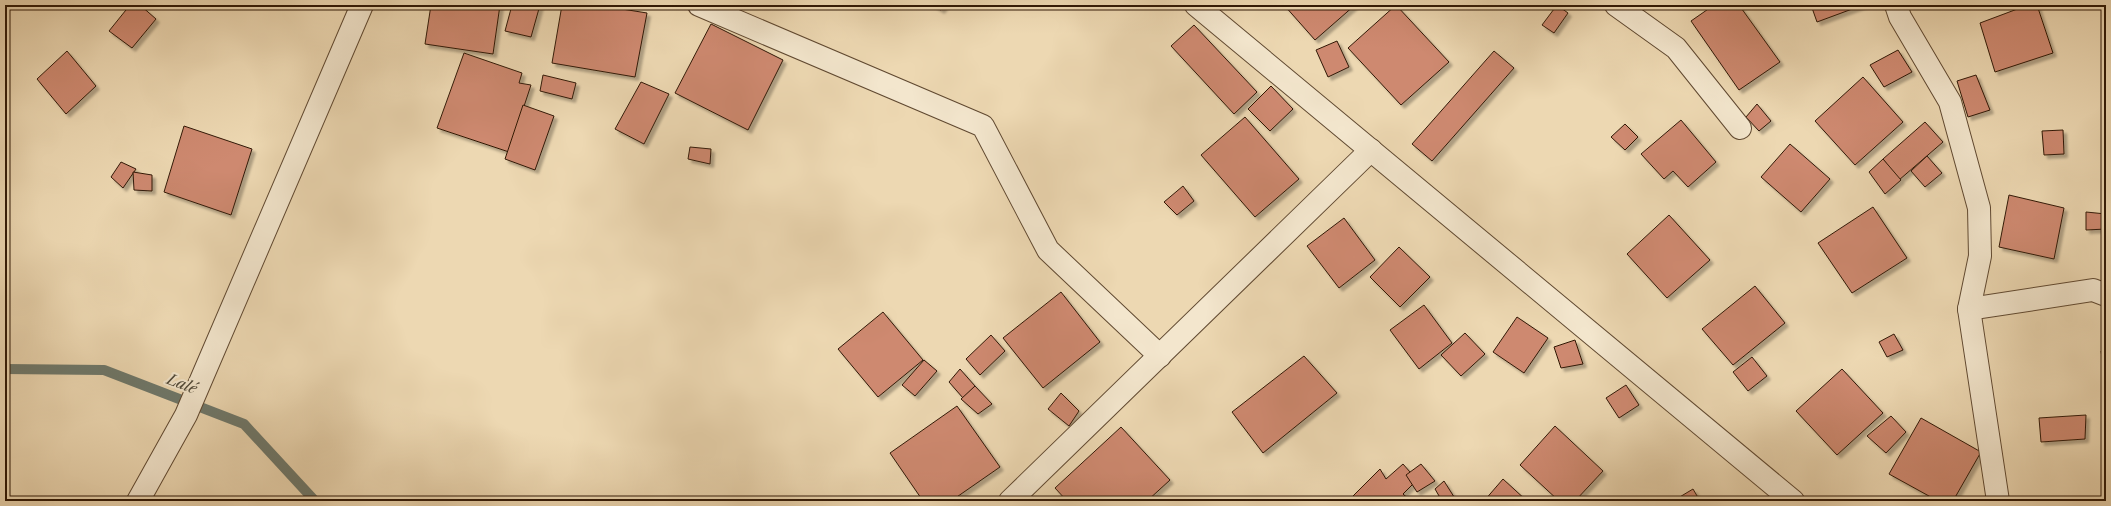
<svg xmlns="http://www.w3.org/2000/svg" width="2111" height="506" font-family="'Libre Caslon Text',serif">
<style>
.lines{fill:none;stroke-linecap:round;stroke-linejoin:round}
.stream{stroke:#6f796c;stroke-width:10}
.building{fill:#ce8970;stroke:#311906;filter:url(#shadow)}
.minor-casing{stroke:#604931;stroke-width:24}
.minor{stroke:#f3e6cd;stroke-width:22}
.labels{text-anchor:middle;stroke-width:4;stroke-linejoin:round;paint-order:stroke}
.water-label{font-size:15px;font-style:italic;fill:#504939;stroke:#f3e6cd}
</style>
<defs>
<filter id="shadow"><feDropShadow dx="3.5" dy="3.5" stdDeviation="1" flood-color="#0004"/></filter>
</defs>
<rect width="100%" height="100%" fill="#edd8b2"/>
<filter id="stains"><feTurbulence type="fractalNoise" baseFrequency=".005" numOctaves="4"/><feColorMatrix values="0 0 0 0 .2 0 0 0 0 .09 0 0 0 0 .02 0 0 0 .5 -.17"/></filter>
<radialGradient id="worn" r=".72"><stop offset=".6" stop-color="#630" stop-opacity="0"/><stop offset="1" stop-color="#630" stop-opacity=".3"/></radialGradient>
<g class="lines">
<polyline class="stream" points="5,369 104,370 244,424 315,501"/>
</g>
<g class="building">
<polygon points="130,5 140,5 156,19 132,48 109,31"/>
<polygon points="431,5 500,5 493,54 425,44"/>
<polygon points="512,5 540,5 531,37 505,31"/>
<polygon points="562,5 597,5 647,13 635,77 552,63"/>
<polygon points="933,5 945,5 941,10"/>
<polygon points="1284,5 1355,5 1315,40"/>
<polygon points="1396,5 1449,62 1401,105 1348,48"/>
<polygon points="1557,5 1568,13 1554,33 1542,25"/>
<polygon points="1714,5 1739,5 1780,62 1739,90 1691,21"/>
<polygon points="1811,5 1863,5 1817,22"/>
<polygon points="2028,5 2037,5 2053,53 1995,72 1980,23"/>
<polygon points="711,24 783,60 748,130 675,93"/>
<polygon points="1194,25 1257,92 1234,114 1171,46"/>
<polygon points="1337,41 1349,67 1328,77 1316,50"/>
<polygon points="1898,50 1912,72 1884,87 1870,65"/>
<polygon points="67,51 96,86 66,114 37,79"/>
<polygon points="1494,51 1514,68 1432,161 1412,144"/>
<polygon points="464,53 522,73 519,83 531,85 509,152 437,128"/>
<polygon points="543,75 576,83 572,99 540,91"/>
<polygon points="1976,75 1990,110 1968,117 1957,81"/>
<polygon points="1863,77 1903,122 1855,165 1815,121"/>
<polygon points="641,82 669,94 644,144 615,129"/>
<polygon points="1271,86 1293,109 1270,131 1248,109"/>
<polygon points="1757,104 1771,121 1759,131 1746,117"/>
<polygon points="523,105 554,116 535,170 505,159"/>
<polygon points="1245,117 1299,179 1255,217 1201,155"/>
<polygon points="1681,120 1716,162 1688,187 1673,171 1664,179 1641,154"/>
<polygon points="1925,122 1943,142 1899,180 1883,159"/>
<polygon points="1625,124 1638,137 1625,150 1611,137"/>
<polygon points="184,126 252,149 231,215 164,192"/>
<polygon points="2063,130 2064,154 2044,155 2042,131"/>
<polygon points="1790,144 1830,179 1801,212 1761,177"/>
<polygon points="690,147 711,149 710,164 688,159"/>
<polygon points="1927,156 1942,173 1925,187 1911,171"/>
<polygon points="1883,159 1901,180 1885,194 1869,172"/>
<polygon points="121,162 136,169 123,188 111,177"/>
<polygon points="133,172 152,175 152,191 134,190"/>
<polygon points="1183,186 1194,201 1177,215 1164,202"/>
<polygon points="2009,195 2064,208 2054,259 1999,247"/>
<polygon points="1873,207 1907,258 1852,293 1818,243"/>
<polygon points="2086,212 2106,214 2106,229 2086,230"/>
<polygon points="1669,215 1710,260 1667,298 1627,254"/>
<polygon points="1344,218 1375,260 1339,288 1307,246"/>
<polygon points="1399,247 1430,277 1400,307 1370,277"/>
<polygon points="1755,286 1785,323 1733,365 1702,329"/>
<polygon points="1061,292 1100,342 1043,388 1003,338"/>
<polygon points="1424,305 1452,343 1419,369 1390,330"/>
<polygon points="883,312 923,360 878,397 838,349"/>
<polygon points="1517,317 1548,338 1524,373 1493,352"/>
<polygon points="1465,333 1485,354 1461,376 1441,355"/>
<polygon points="1894,334 1903,350 1887,357 1879,342"/>
<polygon points="991,335 1005,351 980,375 966,359"/>
<polygon points="1575,340 1583,364 1561,368 1554,347"/>
<polygon points="2101,351 2106,351 2106,365 2103,365"/>
<polygon points="1304,356 1337,393 1263,453 1232,412"/>
<polygon points="1752,357 1767,376 1748,391 1733,372"/>
<polygon points="924,360 937,371 915,396 902,385"/>
<polygon points="960,369 975,386 963,398 949,382"/>
<polygon points="1842,369 1883,413 1837,455 1796,411"/>
<polygon points="1626,385 1639,405 1619,418 1606,398"/>
<polygon points="975,386 992,404 978,414 961,399"/>
<polygon points="1061,393 1079,411 1069,426 1048,409"/>
<polygon points="957,406 1000,467 951,501 923,501 890,453"/>
<polygon points="2086,415 2085,439 2041,442 2039,418"/>
<polygon points="1891,416 1906,432 1886,453 1867,436"/>
<polygon points="1921,418 1981,452 1953,501 1938,501 1889,474"/>
<polygon points="1555,426 1603,471 1575,501 1559,501 1520,465"/>
<polygon points="1121,427 1170,480 1147,501 1067,501 1055,488"/>
<polygon points="1403,464 1417,480 1403,494 1411,501 1348,501 1380,469 1386,479"/>
<polygon points="1421,464 1435,481 1417,492 1406,475"/>
<polygon points="1503,479 1527,501 1484,501"/>
<polygon points="1444,481 1456,500 1455,501 1442,501 1435,489"/>
<polygon points="1693,489 1700,501 1673,501"/>
</g>
<g class="lines">
<g class="minor-casing">
<g id="minor">
<polyline points="699,5 983,126 1048,250 1160,356"/>
<polyline points="1196,5 1793,501"/>
<polyline points="1616,5 1676,48 1740,128"/>
<polyline points="1896,5 1900,17 1950,102 1979,208 1980,256 1969,309 1998,501"/>
<polyline points="1969,309 2093,290 2106,295"/>
<polyline points="138,501 186,415 362,5"/>
<polyline points="1010,501 1371,150"/>
</g>
</g>
<use href="#minor" class="minor"/>
</g>
<g class="labels">
<g class="water-label">
<text transform="translate(182 384) rotate(21)" y="5">Lalé</text>
</g>
</g>
<rect width="2111" height="506" fill="none" stroke="#edd8b2" stroke-width="20"/>
<rect x="6" y="6" width="2099" height="494" fill="none" stroke="#311906" stroke-width="2"/>
<rect x="10" y="10" width="2091" height="486" fill="none" stroke="#311906"/>
<rect width="100%" height="100%" filter="url(#stains)"/>
<rect width="100%" height="100%" fill="url(#worn)"/>
</svg>
